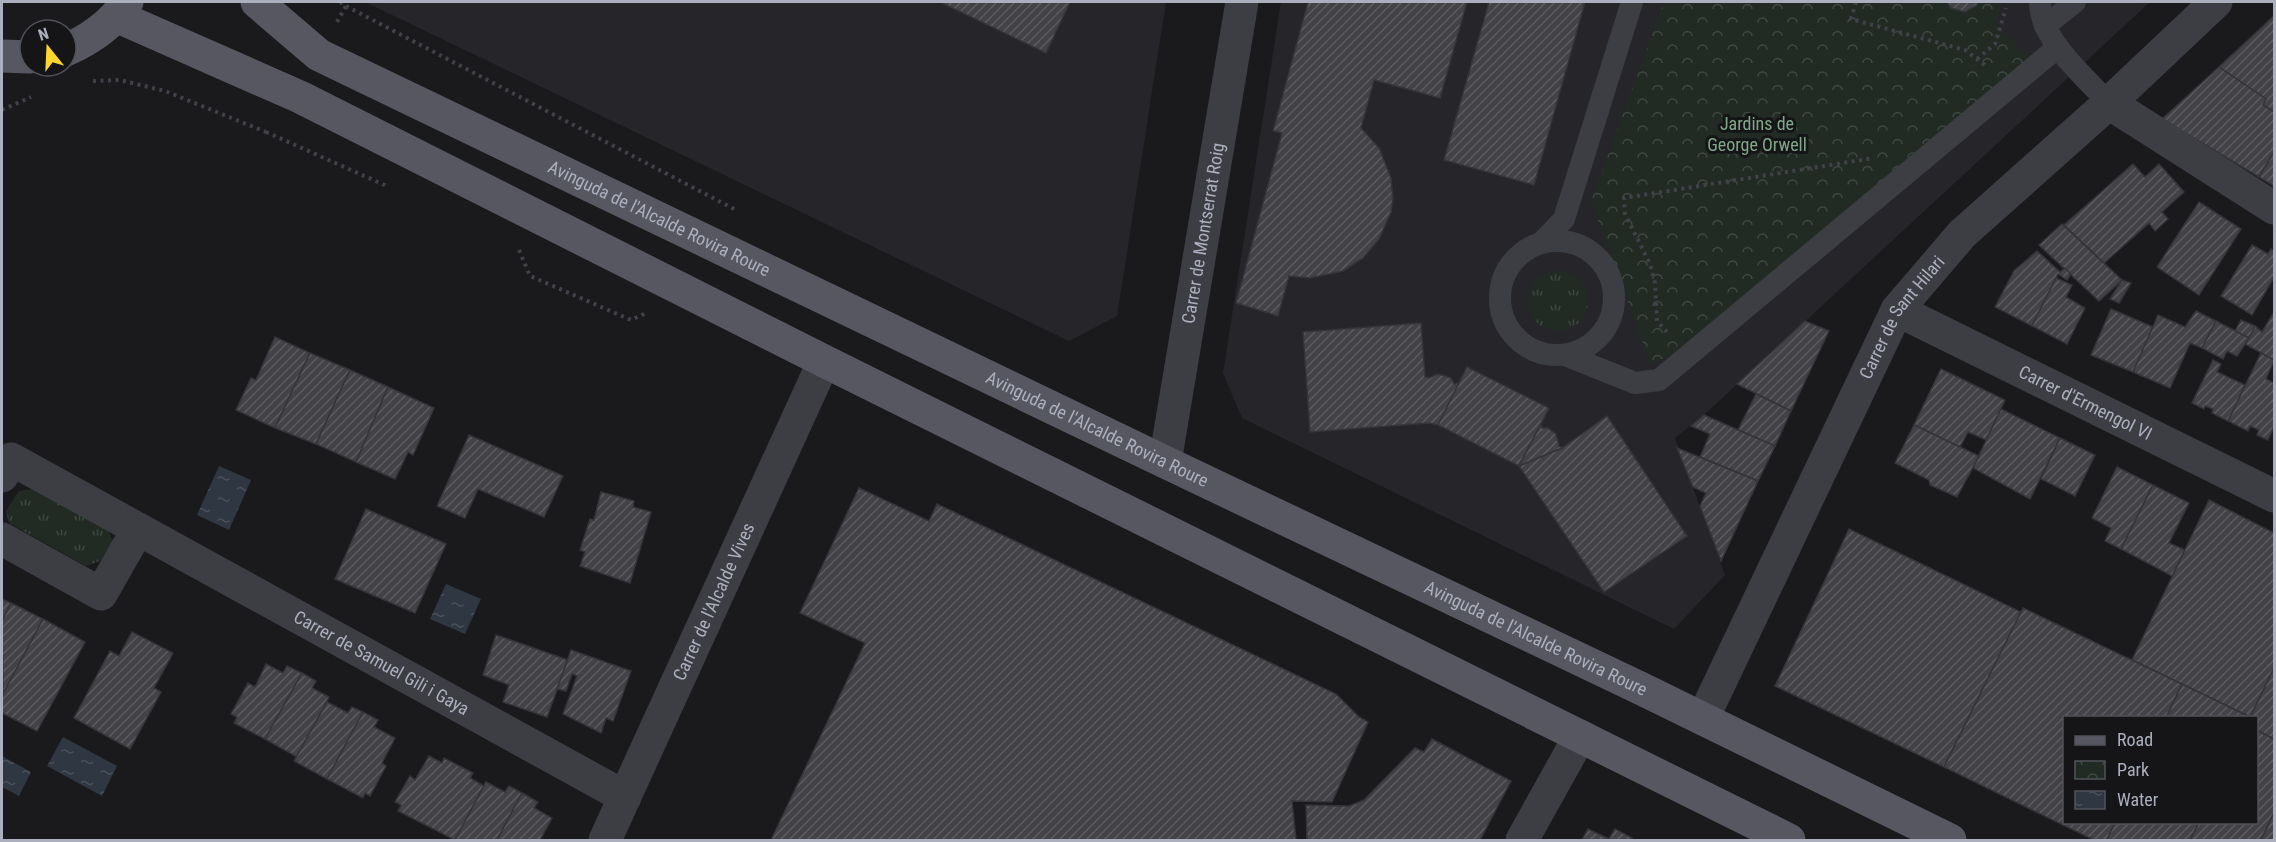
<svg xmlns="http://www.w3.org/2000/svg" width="2276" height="842" font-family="'Roboto Condensed',sans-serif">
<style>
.built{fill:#26262a}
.grass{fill:url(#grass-tufts)}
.park{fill:url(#park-crowns)}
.water{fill:url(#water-ripples)}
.building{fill:url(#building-hatch);stroke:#353439;stroke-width:1.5}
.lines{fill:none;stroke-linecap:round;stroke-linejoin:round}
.path{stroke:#414249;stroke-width:4;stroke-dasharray:3 4.5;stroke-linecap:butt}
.lane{stroke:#3d3d44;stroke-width:22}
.street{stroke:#3d3d44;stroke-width:33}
.primary{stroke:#565761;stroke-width:33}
.labels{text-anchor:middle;stroke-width:6;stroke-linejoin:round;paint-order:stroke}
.park-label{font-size:18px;fill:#81a989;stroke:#151518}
.street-label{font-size:18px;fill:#acafbd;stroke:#151518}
</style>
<defs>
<pattern id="grass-tufts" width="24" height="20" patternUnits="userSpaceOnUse" patternTransform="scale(1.5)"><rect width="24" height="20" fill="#212b24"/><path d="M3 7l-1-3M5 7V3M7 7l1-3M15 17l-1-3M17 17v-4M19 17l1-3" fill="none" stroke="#3f4742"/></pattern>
<pattern id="park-crowns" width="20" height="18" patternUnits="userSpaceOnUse" patternTransform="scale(1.5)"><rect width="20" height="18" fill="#212b24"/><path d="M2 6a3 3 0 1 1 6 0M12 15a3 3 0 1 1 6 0" fill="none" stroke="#3f4742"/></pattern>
<pattern id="water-ripples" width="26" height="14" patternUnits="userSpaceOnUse" patternTransform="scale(1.5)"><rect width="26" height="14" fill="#2e3742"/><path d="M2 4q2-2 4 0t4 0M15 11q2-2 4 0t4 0" fill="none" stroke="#4a515b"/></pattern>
<pattern id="building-hatch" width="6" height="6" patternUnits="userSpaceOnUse" patternTransform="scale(1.5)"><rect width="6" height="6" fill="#424247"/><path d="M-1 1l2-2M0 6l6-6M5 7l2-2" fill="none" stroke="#5b5b60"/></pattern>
</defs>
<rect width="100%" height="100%" fill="#1a1a1d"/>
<g class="built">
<polygon points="365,2 1166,2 1117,316 1069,341"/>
<polygon points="1281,2 2150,2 1704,415 1675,438 1725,575 1674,629 1242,418 1223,373"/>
</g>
<g class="grass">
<circle cx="1558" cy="301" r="30"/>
<polygon points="33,489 108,530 113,542 100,561 86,566 9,523 6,511 19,491"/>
</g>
<polygon class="park" points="1664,2 2002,2 1996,23 2036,66 1726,338 1650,363 1591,201"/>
<g class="water">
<polygon points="219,466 251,480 229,530 197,515"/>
<polygon points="446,584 481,599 465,634 430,619"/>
<polygon points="63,737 117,766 102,796 47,766"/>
<polygon points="2,756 31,772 19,796 2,787"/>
</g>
<g class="building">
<polygon points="940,2 1070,2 1046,53"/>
<polygon points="1308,2 1467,2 1440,98 1374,80 1361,128 1379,148 1391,178 1393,199 1391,212 1379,239 1363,258 1343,271 1310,278 1289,276 1278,316 1236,303 1282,133 1273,131"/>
<polygon points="1489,2 1585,2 1534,185 1444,160"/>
<polygon points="1947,2 1978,2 1977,5 1965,12 1951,8"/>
<polygon points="2274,16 2274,112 2263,105 2266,99 2219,67"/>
<polygon points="2219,67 2266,99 2263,105 2274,112 2274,152 2259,177 2162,119"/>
<polygon points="2274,152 2274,186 2259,177"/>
<polygon points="2133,164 2145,177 2159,164 2184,192 2162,212 2168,219 2155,231 2149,223 2104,263 2064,225"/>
<polygon points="2199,202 2241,229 2199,295 2157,267"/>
<polygon points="2062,224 2122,280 2099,301 2039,245"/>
<polygon points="2252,245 2268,254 2271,249 2274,251 2274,277 2252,315 2221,296"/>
<polygon points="2037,251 2060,272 2065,268 2071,274 2067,280 2058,274 2032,326 1995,307 2014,271"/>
<polygon points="2056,278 2072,285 2066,297 2085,308 2067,344 2032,326"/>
<polygon points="2122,280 2131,283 2119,303 2110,299"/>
<polygon points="2111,309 2153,327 2133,372 2091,355"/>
<polygon points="2196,311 2216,321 2202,348 2190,343 2170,388 2133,372 2158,315 2185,327"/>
<polygon points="2274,312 2274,360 2245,344 2255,326 2262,332"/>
<polygon points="2241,320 2255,326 2249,338 2235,331"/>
<polygon points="1805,321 1829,331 1791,411 1737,384"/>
<polygon points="2216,321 2249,338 2237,356 2227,351 2223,359 2202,348"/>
<polygon points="1421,323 1425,377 1429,378 1437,374 1442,375 1451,378 1454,384 1459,383 1438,425 1429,423 1310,432 1303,332"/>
<polygon points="275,337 310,353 275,428 236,410 251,378 256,380"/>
<polygon points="310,353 350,370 316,444 275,428"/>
<polygon points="2261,353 2274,360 2266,379 2274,383 2274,426 2268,440 2257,435 2259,430 2250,426 2248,431 2228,421"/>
<polygon points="2213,360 2221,364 2217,372 2245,385 2228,421 2212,413 2213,409 2205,406 2204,409 2192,403"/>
<polygon points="1467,367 1549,408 1519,466 1438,425"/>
<polygon points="1941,369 2005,400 1986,440 1968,432 1960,447 1914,425"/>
<polygon points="350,370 388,387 356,462 316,444"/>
<polygon points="388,387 434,408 413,455 408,452 395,479 356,462"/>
<polygon points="1756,394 1791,411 1775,446 1738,430"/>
<polygon points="2001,409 2060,438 2030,499 1973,468"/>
<polygon points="1704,415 1775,446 1758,481 1700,457 1710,434 1691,426"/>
<polygon points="1607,416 1687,536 1604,592 1519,466 1562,448"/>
<polygon points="1541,424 1542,428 1548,428 1556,434 1559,446 1562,448 1519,466"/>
<polygon points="1914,425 1979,456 1957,497 1930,485 1929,480 1895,463"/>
<polygon points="469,435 563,476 544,517 478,489 465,518 437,506"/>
<polygon points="2060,438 2095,455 2075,496 2041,479"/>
<polygon points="1677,448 1758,481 1721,561 1700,506 1706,493 1693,487"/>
<polygon points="2117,467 2153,485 2121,549 2105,541 2111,528 2092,518"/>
<polygon points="2153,485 2189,503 2169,543 2185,550 2172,576 2121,549"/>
<polygon points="859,488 929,521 937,504 1336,694 1359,717 1368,722 1332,802 1292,801 1296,840 771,840 865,643 800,613"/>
<polygon points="601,492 634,501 633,507 651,512 630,583 580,566 585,552 580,550 590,519 594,520"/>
<polygon points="2209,500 2274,533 2274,668 2250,717 2132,660"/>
<polygon points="366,509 446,544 415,613 335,579"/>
<polygon points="1849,529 2021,612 1944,767 1775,686"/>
<polygon points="2,599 11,603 2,621"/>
<polygon points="11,603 43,619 3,694 2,621"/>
<polygon points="2023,608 2182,684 2166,718 2064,718 2064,822 2115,822 2107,840 2094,840 1944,767"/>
<polygon points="43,619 85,642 37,731 2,713 2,696"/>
<polygon points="132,632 173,653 154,688 161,692 130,749 74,718 110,651 119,656"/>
<polygon points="496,635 568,660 547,717 503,702 509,685 483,675"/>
<polygon points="571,650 631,671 613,721 606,718 601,733 563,714 577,676 572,674 566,691 557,689"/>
<polygon points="266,664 283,673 287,666 302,673 265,739 234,723 237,717 231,714 248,683 255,687"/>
<polygon points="2274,668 2274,739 2256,730 2256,718 2250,718"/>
<polygon points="302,673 316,681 312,688 329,697 297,757 265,739"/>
<polygon points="2182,684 2250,717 2166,718"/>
<polygon points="327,702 348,713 352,707 363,712 327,779 294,761"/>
<polygon points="363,712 378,720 374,727 395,738 382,763 386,766 370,796 365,793 363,798 327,779"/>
<polygon points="2256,730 2274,739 2274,813 2261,840 2190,840 2199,822 2256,822"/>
<polygon points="1432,739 1511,781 1480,840 1307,840 1306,805 1349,806 1364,800 1415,748 1424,752"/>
<polygon points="429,756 442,763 444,758 473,773 470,778 484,786 455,840 398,811 401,805 395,802 410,776 415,780"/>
<polygon points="486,782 505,792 509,786 522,793 497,840 455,840"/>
<polygon points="522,793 538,802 534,808 552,818 540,840 497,840"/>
<polygon points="2274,813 2274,840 2261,840"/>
<polygon points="2115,822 2199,822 2190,840 2107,840"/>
<polygon points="1588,829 1609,839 1615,829 1632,838 1631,840 1582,840"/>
</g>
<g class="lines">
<g class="path">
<polyline points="1856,2 1851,19 1965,50 1986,66"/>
<polyline points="346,6 736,210"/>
<polyline points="337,22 346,6 340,2"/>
<polyline points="1977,59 1995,44 2006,8"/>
<polyline points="93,81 120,80 165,91 266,132 268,130"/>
<polyline points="2,110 31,97"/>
<polyline points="266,132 389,187"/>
<polyline points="519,250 530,276 631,320 646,313"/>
<polyline points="1667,332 1657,321 1655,283 1650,264 1625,214 1624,198 1874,158"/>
</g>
<g class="lane">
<path d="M2040,2c0,38 44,74 69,101"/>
<polyline points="2045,26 2075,2"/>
<circle cx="1557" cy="298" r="57"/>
<polyline points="1542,242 1564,219 1632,2"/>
<polyline points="1565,355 1635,383 1659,380 2058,47"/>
</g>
<g class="street">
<polyline points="2109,103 2274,208"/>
<path id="s1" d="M1897,310l377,186"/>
<path id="s2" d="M1165,462l77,-460"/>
<path id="s3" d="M2,476l9,-17 614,338"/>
<polyline points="2,539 101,594 138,529"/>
<path id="s4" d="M1703,718l194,-408 65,-76 147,-131 107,-101"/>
<path id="s5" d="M605,840l219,-479"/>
<polyline points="1522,840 1580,736"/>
</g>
<g class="primary">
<path id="s6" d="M257,2l62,53 846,407 477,227 308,151"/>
<polyline points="116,16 300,97 824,361 1789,840"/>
<path d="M66,50c25,-11 46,-26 61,-48"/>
<polyline points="2,56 30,57"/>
</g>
</g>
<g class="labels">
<g class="park-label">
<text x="1757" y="130">Jardins de<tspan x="1757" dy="21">George Orwell</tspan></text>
</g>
<g class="street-label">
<text dy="6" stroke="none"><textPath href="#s6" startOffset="459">Avinguda de l'Alcalde Rovira Roure</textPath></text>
<text dy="6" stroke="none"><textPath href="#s2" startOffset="232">Carrer de Montserrat Roig</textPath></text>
<text dy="6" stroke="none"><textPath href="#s4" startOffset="448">Carrer de Sant Hilari</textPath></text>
<text dy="6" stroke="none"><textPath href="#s1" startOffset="210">Carrer d'Ermengol VI</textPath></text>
<text dy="6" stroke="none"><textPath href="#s6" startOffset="945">Avinguda de l'Alcalde Rovira Roure</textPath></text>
<text dy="6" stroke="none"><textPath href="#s5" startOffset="262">Carrer de l'Alcalde Vives</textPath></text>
<text dy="6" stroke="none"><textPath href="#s6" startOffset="1431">Avinguda de l'Alcalde Rovira Roure</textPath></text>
<text dy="6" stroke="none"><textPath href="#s3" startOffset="442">Carrer de Samuel Gili i Gaya</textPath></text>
</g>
</g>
<rect width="2276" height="842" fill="none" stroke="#acafbd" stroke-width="6"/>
<rect x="2063" y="716" width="195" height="108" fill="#151518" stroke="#51535a" stroke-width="1.5"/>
<rect x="2075" y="736" width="30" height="9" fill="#565761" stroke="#51535a" stroke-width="1.5"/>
<text x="2117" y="746" font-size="18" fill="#acafbd">Road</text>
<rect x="2075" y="761" width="30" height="18" fill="url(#park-crowns)" stroke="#51535a" stroke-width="1.5"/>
<text x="2117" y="776" font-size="18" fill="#acafbd">Park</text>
<rect x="2075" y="791" width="30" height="18" fill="url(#water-ripples)" stroke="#51535a" stroke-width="1.5"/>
<text x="2117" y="806" font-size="18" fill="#acafbd">Water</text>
<g transform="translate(48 48) rotate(342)"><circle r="28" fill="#151518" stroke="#51535a" stroke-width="1.5"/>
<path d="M0-4.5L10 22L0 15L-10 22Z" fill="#ffd630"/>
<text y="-9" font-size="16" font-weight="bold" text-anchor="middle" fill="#acafbd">N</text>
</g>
</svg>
